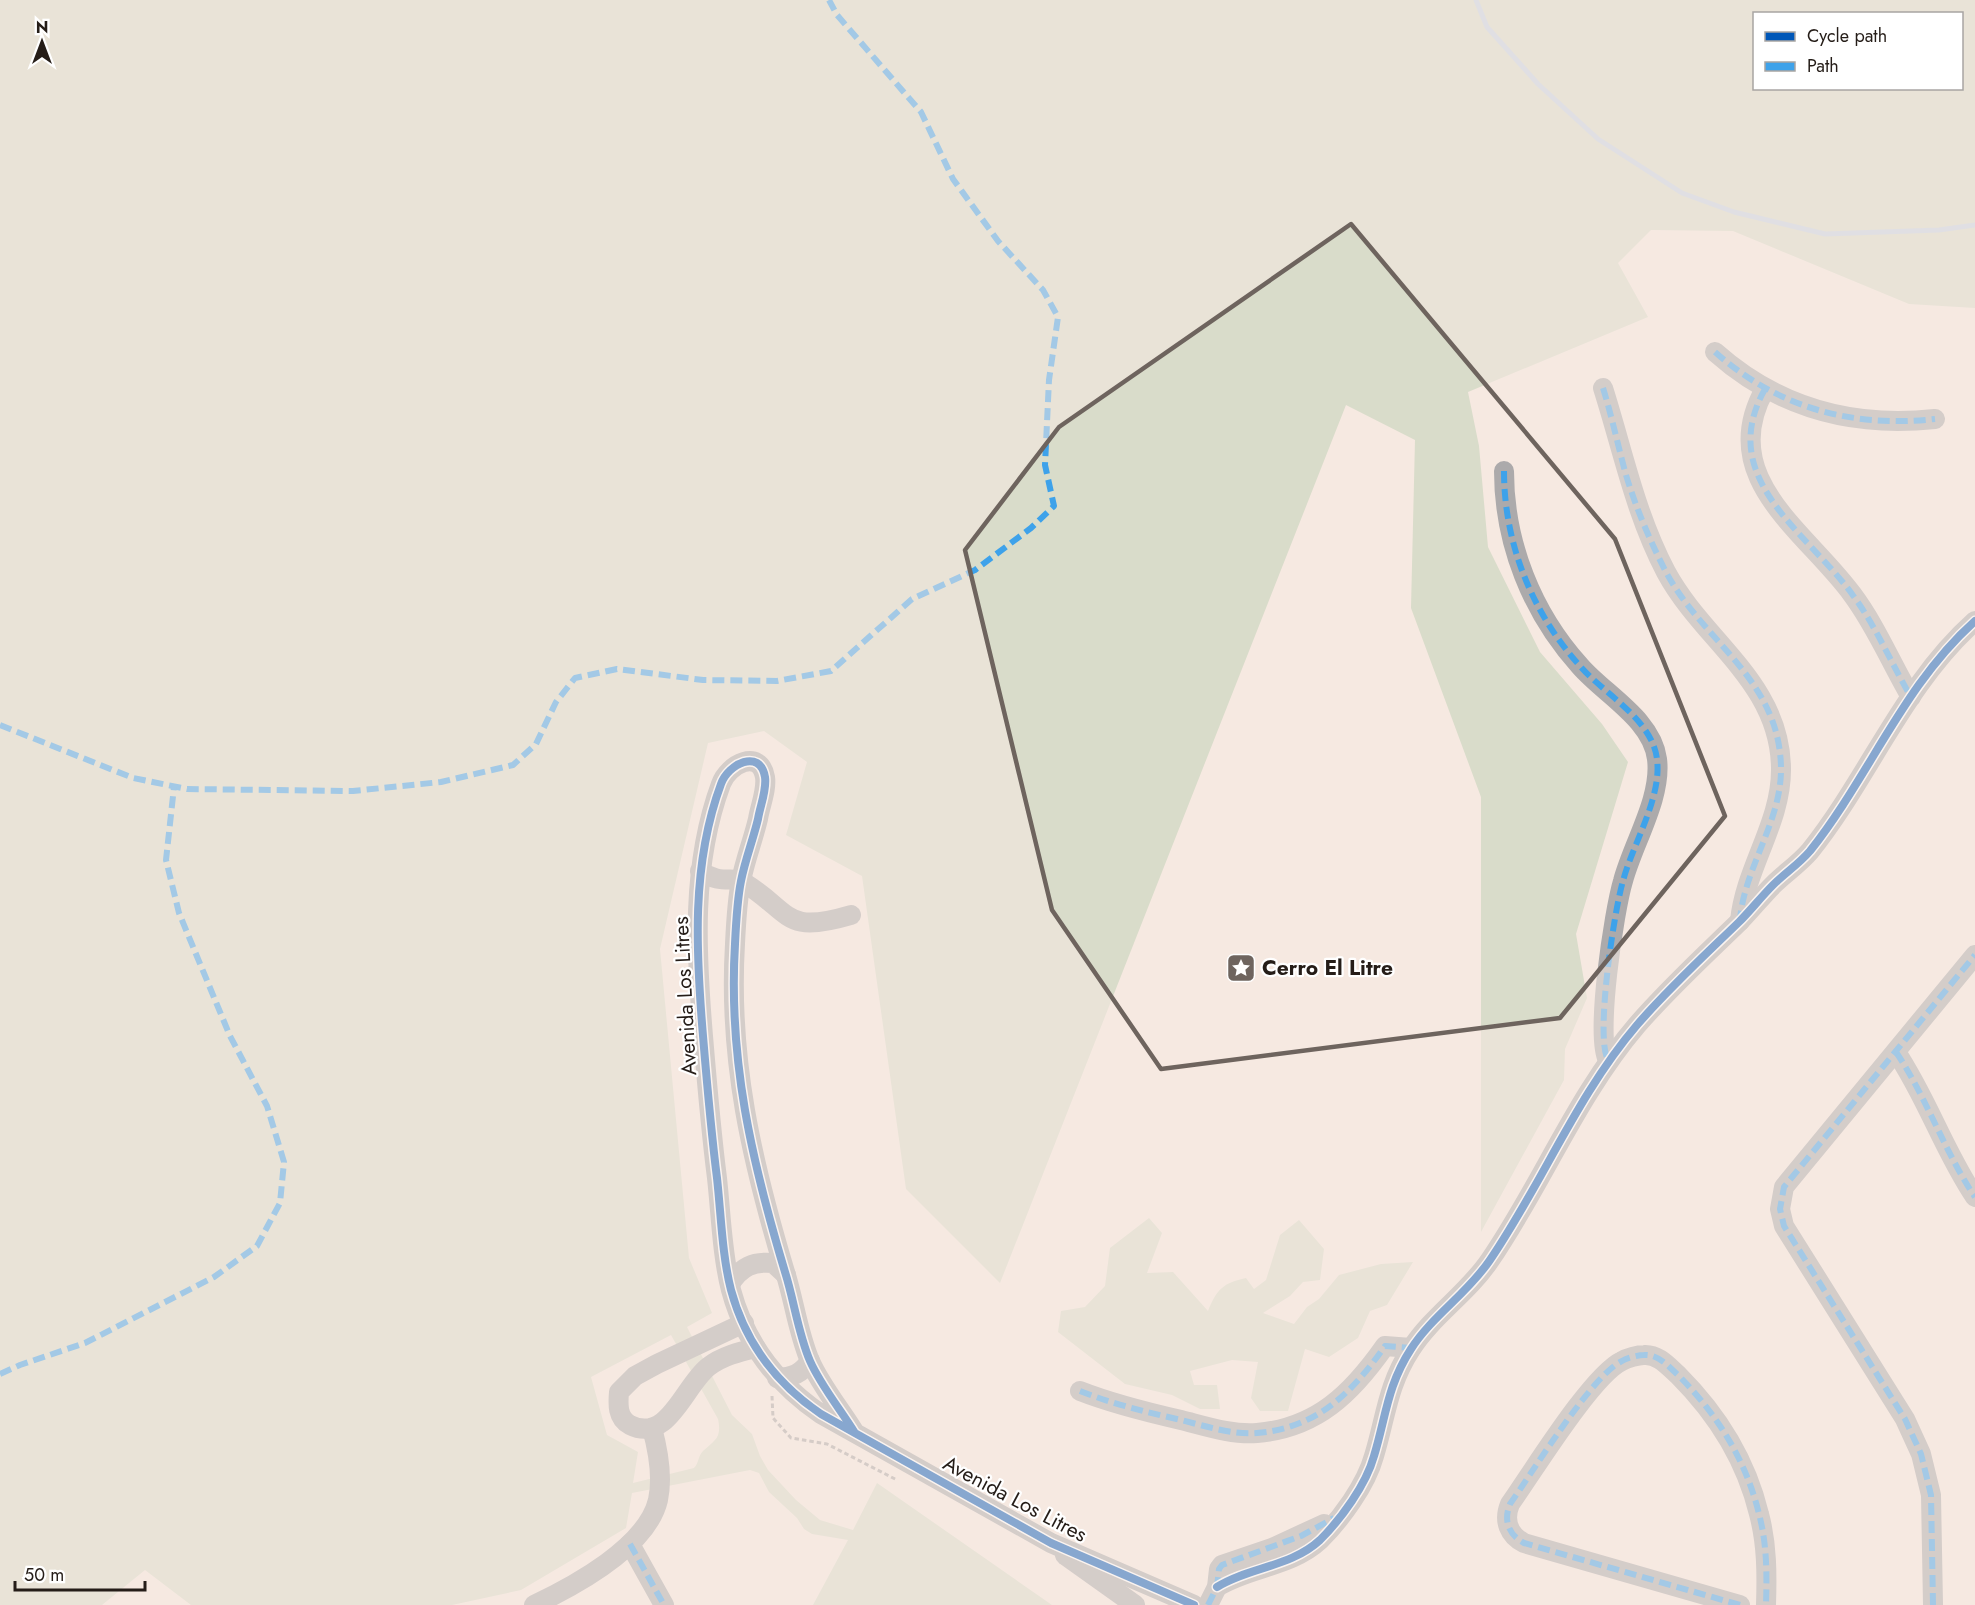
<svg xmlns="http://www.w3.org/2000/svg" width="1975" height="1605" font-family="Jost,sans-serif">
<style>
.green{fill:#d9dcca;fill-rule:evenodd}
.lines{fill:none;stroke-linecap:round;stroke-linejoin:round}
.stream{stroke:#c6d3e4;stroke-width:5}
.path{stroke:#aea8a7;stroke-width:3;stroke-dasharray:4.5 3;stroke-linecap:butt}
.minor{stroke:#acaaab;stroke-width:20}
.quiet{stroke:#3ea2ea;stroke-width:6;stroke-dasharray:12 6;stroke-linecap:butt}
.cycleway-casing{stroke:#fff;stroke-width:11}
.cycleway{stroke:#0057b8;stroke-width:8}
.marked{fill:none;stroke:#6e645e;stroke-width:4.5;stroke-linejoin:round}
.labels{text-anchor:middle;stroke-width:4.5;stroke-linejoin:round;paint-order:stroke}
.poi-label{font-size:21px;font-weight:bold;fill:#251d18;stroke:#fff;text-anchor:start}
.street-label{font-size:21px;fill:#251d18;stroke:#fff}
</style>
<rect width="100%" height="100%" fill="#f6e9e1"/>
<g class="green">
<path d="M0,0h1975v308l-66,-4 -176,-73 -82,-1 -33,33 30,54 -180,75 11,54 9,101 52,105 62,72 26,38 -52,172 11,64 -22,51 -1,31 -83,152v-435l-70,-189 4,-168 -69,-35 -346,878 -94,-94 -44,-313 -76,-41 21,-73 -43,-31 -56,12 -48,206 29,309 23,55 -25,14 45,88 20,19 8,22 8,14 28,30 24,20 33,10 24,-47 175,122h-239l35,-65 -36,-6 -8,-5 -7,-11 -28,-26 -10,-19 -9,-3 -118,23 -6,35 -105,62 -69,15h-261l-46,-35 -43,35h-102zM1754,14h208v74h-208zM671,1335l47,84c4,19 -3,21 -15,32 -5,5 -4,12 -9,17l-61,15 5,-31 -31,-17 -16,-58z"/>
<path d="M1149,1218l13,15 -15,40 26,-1 35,39c9,-22 15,-28 38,-33l8,11 12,-9 14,-45 19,-15 25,29 -4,31 -17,2 -13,14 -27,17 31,11 13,-17 12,-8 20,-24 42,-11 32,-2 -26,43 -17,6 -12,27 -29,19 -24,-8 -17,62h-28l-9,-13 7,-36 -26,-2 -42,11 4,14h23l3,24h-20l-28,-14 -47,-11 -67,-52 3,-21 24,-4 20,-21 5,-38z"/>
</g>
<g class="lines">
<polyline class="stream" points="1476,0 1487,27 1538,84 1598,139 1682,193 1734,212 1825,234 1939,230 1975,225"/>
<polyline class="path" points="772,1396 773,1418 791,1438 827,1444 897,1480"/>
<g class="minor">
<path d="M1715,352c63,56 137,76 220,67"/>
<path d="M1603,388c20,63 32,125 63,184 37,69 114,110 115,196 1,54 -36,100 -41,153"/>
<path d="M1765,389c-50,89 41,142 87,205 24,32 39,69 59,103"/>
<path d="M1504,471c0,72 28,142 76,195 24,28 72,53 77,93 5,39 -24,84 -34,122 -9,30 -28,156 -15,179"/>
<path d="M700,871c20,14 34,5 43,11 50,31 40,53 108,33"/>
<path d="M1896,1052c31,46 48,99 79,145"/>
<path d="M730,1284c11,-17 23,-23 43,-21l13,12"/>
<path d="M744,1323l-87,41 -22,12 -16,16c-1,12 -2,26 11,33 38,19 54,-39 78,-58 14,-11 31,-15 48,-19"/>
<path d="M777,1378c16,-1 24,-4 33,-17"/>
<path d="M1080,1391c33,13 66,21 101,29 24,6 51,15 76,13 60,-5 95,-40 128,-87l26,2"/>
<path d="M855,1433c-14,-23 -34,-47 -45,-72 -12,-28 -16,-61 -25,-89 -33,-110 -57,-212 -50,-328 1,-21 2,-43 6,-63 4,-21 12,-41 17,-62 2,-13 9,-29 7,-42 -5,-29 -37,-13 -44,7 -30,81 -25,168 -18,252 4,48 8,95 14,142 4,36 5,77 14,112 14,52 46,94 90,124l230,129 143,62"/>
<polyline points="630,1544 664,1605"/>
<polyline points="1065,1555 1135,1605"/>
<path d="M1217,1587c32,-20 74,-20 103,-47 21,-21 46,-55 54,-84 12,-39 13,-70 37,-107 21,-33 57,-56 79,-89 52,-76 87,-165 147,-235 32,-37 67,-69 102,-103 12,-12 22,-25 34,-37 12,-12 26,-21 37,-34 59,-74 94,-167 165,-230"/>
<path d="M534,1605c40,-19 113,-58 124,-105 5,-23 0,-50 -6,-72"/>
<polyline points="1208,1605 1217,1587 1219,1569 1222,1565 1272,1548 1324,1524"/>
<path d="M1740,1605l-216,-62c-15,-8 -21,-22 -14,-39 22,-31 82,-129 112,-143 5,-3 16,-6 22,-6 14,-1 24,11 34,20 39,39 68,85 81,139 8,30 8,60 7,91"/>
<polyline points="1933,1605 1931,1495 1921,1454 1905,1419 1784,1226 1780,1209 1784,1187 1975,955"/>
</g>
<g class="quiet">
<path d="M1715,352c63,56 137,76 220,67"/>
<path d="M1603,388c9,29 15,58 23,87 10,33 24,66 40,97 37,70 113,106 115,195 1,54 -36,99 -41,152"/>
<path d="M1765,389c-50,89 41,142 87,205 24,32 39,69 59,103"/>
<path d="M1504,471c0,72 28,142 76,195 24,28 72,53 77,93 5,39 -24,84 -34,122 -9,30 -28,156 -15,179"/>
<polyline points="0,725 133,778 187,789 353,791 441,782 513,765 536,744 556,702 575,678 617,669 703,680 777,681 831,671 912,599 975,570 1031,528 1054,506 1045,465 1049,380 1058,317 1043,290 998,241 953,179 921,112 837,15 829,0"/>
<path d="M1896,1052c31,46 48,99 79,145"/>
<polyline points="0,1374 20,1365 85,1343 214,1277 257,1246 280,1203 284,1162 267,1106 230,1036 179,913 166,860 174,787"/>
<path d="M1080,1391c33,13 66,21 101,29 24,6 51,15 76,13 60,-5 95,-40 128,-87l26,2"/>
<polyline points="630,1544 664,1605"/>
<polyline points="1208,1605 1217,1587 1219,1569 1222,1565 1301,1536 1334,1518"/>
<path d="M1740,1605l-216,-62c-15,-8 -21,-22 -14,-39 22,-31 82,-129 112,-143 5,-3 16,-6 22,-6 14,-1 24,11 34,20 39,39 68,85 81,139 8,30 8,60 7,91"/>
<polyline points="1933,1605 1931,1495 1921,1454 1905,1419 1784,1226 1780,1209 1784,1187 1975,955"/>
</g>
<g class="cycleway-casing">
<g id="cycleway">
<path d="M855,1433c-14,-23 -34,-47 -45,-72 -12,-28 -16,-61 -25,-89 -33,-110 -57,-212 -50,-328 1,-21 2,-43 6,-63 4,-21 12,-41 17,-62 2,-13 9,-29 7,-42 -5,-29 -37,-13 -44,7 -30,81 -25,168 -18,252 4,48 8,95 14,142 4,36 5,77 14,112 14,52 46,94 90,124l230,129 143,62"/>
<path d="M1217,1587c32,-20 74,-20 103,-47 21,-21 46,-55 54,-84 12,-39 13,-70 37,-107 21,-33 57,-56 79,-89 52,-76 87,-165 147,-235 32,-37 67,-69 102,-103 12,-12 22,-25 34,-37 12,-12 26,-21 37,-34 59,-74 94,-167 165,-230"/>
</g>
</g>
<use href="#cycleway" class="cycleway"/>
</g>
<path d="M0 0H1975V1605H0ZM1351,224l264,315 110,277 -165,202 -399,51 -109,-159 -87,-360 94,-123z" fill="#f6e9e1" fill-opacity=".55" fill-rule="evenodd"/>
<path class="marked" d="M1351,224l264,315 110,277 -165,202 -399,51 -109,-159 -87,-360 94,-123z"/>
<defs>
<g id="sight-square" transform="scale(1.5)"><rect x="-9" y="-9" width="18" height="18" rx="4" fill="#6e645e" stroke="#fff"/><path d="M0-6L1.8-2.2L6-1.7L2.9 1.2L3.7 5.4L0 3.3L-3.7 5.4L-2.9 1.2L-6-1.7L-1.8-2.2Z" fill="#fff"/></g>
</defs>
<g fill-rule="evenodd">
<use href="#sight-square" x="1241" y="968"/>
</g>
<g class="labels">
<g class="poi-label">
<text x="1262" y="975">Cerro El Litre</text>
</g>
<g class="street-label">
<text transform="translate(685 996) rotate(-93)" y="7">Avenida Los Litres</text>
<text transform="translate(1015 1499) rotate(28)" y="7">Avenida Los Litres</text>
</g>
</g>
<rect x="1753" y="12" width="210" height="78" fill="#ffffff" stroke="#a8a5a3" stroke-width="1.5"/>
<rect x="1765" y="32" width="30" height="9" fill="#0057b8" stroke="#a8a5a3" stroke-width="1.5"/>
<text x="1807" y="42" font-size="18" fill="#251d18">Cycle path</text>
<rect x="1765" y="62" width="30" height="9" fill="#3ea2ea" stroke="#a8a5a3" stroke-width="1.5"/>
<text x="1807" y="72" font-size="18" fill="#251d18">Path</text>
<g transform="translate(42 42)" stroke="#ffffff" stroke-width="4.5" paint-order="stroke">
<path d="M0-4.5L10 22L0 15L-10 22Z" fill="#251d18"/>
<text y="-9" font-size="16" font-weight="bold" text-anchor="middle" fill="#251d18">N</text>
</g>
<path d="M15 1581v9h130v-9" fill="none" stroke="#251d18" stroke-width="3"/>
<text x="24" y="1581" font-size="18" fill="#251d18" stroke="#ffffff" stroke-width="4.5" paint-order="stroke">50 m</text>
</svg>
